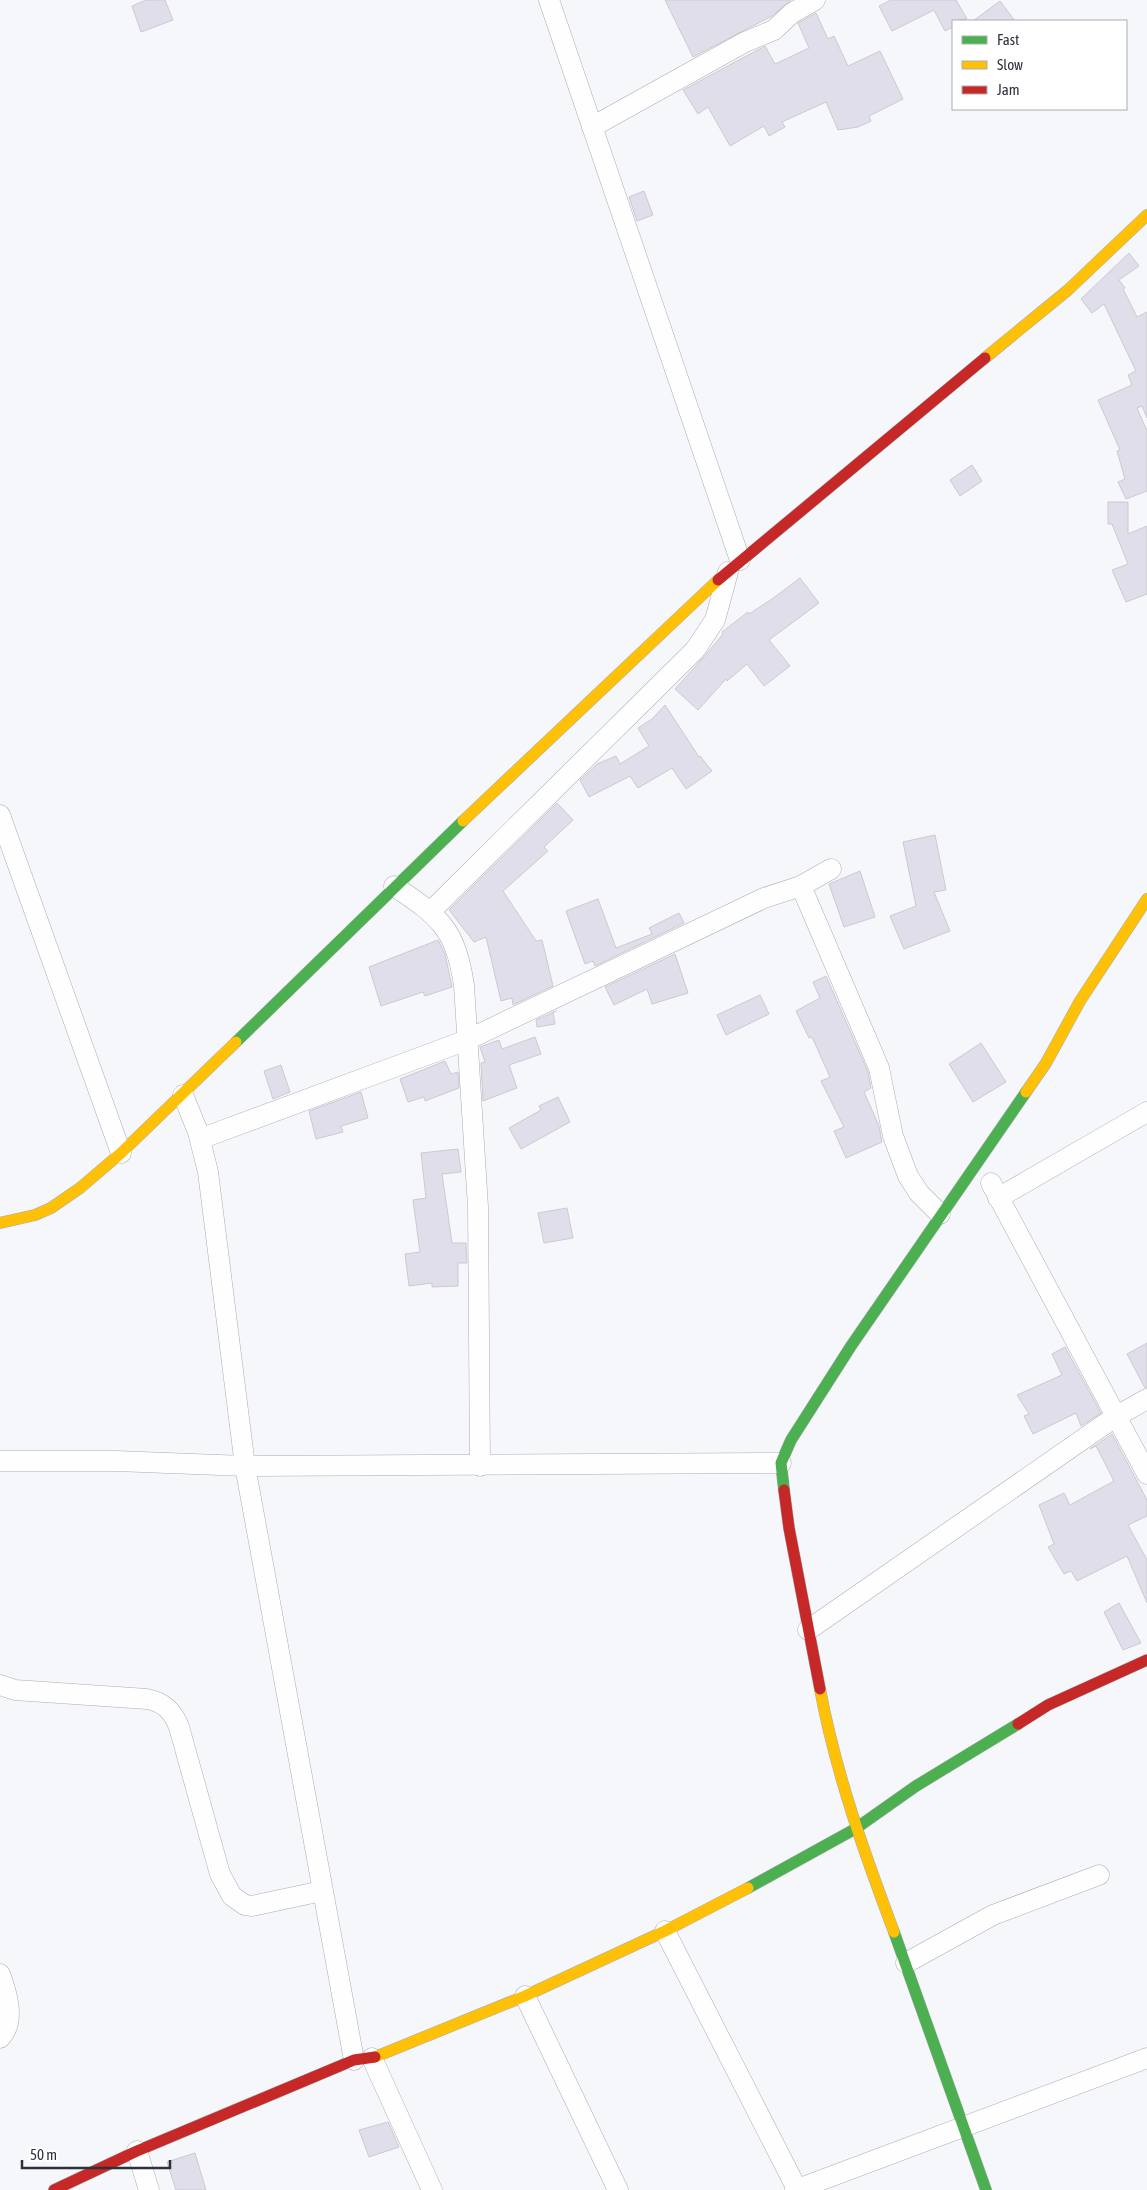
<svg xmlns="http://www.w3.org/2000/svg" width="1147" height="2190" font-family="'Asap Condensed',sans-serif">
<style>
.building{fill:#e0deea;stroke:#cbcad1}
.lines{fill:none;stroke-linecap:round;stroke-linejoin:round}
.street-casing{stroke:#a9adb3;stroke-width:21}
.fast-casing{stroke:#a9adb3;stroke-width:12}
.slow-casing{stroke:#a9adb3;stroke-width:12}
.jam-casing{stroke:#a9adb3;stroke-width:12}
.street{stroke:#fefefe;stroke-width:20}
.fast{stroke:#4caf50;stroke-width:11}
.slow{stroke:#ffc107;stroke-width:11}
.jam{stroke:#c62828;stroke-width:11}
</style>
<rect width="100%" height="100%" fill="#f5f7fa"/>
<g class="building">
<polygon points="146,0 165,0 173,20 141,32 132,6"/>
<polygon points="665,0 791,0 772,16 693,57"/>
<polygon points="891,0 956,0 967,19 953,21 953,27 945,31 934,10 892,31 879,6"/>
<polygon points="1000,1 1015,21 973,21"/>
<polygon points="816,13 828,39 834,36 848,66 880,51 903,99 869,116 871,121 858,127 838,130 826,102 782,122 785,127 769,136 764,126 730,146 708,107 698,114 683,90 765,46 775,64 809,48 798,23"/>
<polygon points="644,191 653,215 637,221 629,197"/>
<polygon points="1129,253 1139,266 1119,280 1125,288 1123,289 1137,317 1147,312 1147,418 1142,406 1137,408 1147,431 1147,491 1126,499 1118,482 1125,479 1117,451 1120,450 1098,400 1132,385 1128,375 1136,371 1104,304 1092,313 1081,299"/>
<polygon points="972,465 982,481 960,496 950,480"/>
<polygon points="1108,502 1128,502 1128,534 1147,526 1147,594 1126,602 1112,570 1128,564 1112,524 1108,524"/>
<polygon points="800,578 819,603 769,640 790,666 764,686 747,664 727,681 726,679 698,710 675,689 703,658 723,634 722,632 748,612 749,614 772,599"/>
<polygon points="665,705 699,757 700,756 712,771 686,789 672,768 638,788 630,776 589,797 580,780 597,764 616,756 620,764 649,746 638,728 652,719"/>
<polygon points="557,803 573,820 544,847 548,851 503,891 536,941 542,940 553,986 513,1005 512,998 501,1001 486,937 474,942 449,910"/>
<polygon points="935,835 946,890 934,892 950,931 904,949 890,916 916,906 903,842"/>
<polygon points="860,871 875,917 844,927 829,884"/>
<polygon points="598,899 616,948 652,934 649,928 679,913 684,923 595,966 593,961 585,964 566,911"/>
<polygon points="438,940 445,954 452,987 425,996 423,992 381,1006 369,967"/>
<polygon points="675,954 688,993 652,1004 647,989 614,1005 605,987"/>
<polygon points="826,976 868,1072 871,1088 864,1092 879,1126 882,1142 846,1158 834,1131 844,1127 821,1081 830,1077 812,1037 809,1038 796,1011 820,998 813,982"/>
<polygon points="760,995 769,1014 726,1035 717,1015"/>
<polygon points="556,1011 553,1012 555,1024 537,1027 536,1020"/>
<polygon points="535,1037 541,1054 509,1065 517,1088 483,1101 481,1063 485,1062 480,1047 499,1040 502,1049"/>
<polygon points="981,1043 1006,1082 973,1102 949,1064"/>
<polygon points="445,1061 451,1074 458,1072 459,1088 425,1101 424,1097 408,1102 400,1079"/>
<polygon points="281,1065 290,1092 273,1099 264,1071"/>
<polygon points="361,1092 368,1118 341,1126 343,1132 316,1139 309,1111"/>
<polygon points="558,1097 570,1122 521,1149 509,1128 541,1110 539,1106"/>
<polygon points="458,1149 461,1172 442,1174 452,1243 466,1243 467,1263 458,1263 458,1286 432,1287 432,1283 409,1286 405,1254 420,1252 413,1200 426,1198 421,1153"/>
<polygon points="567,1208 573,1238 544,1243 538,1213"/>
<polygon points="1147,1343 1147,1387 1145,1388 1127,1354"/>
<polygon points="1065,1347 1101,1413 1081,1426 1076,1413 1033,1434 1024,1416 1029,1414 1017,1395 1062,1375 1052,1354"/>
<polygon points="1112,1434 1147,1500 1147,1516 1128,1525 1147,1560 1147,1603 1127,1556 1077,1581 1071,1571 1064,1574 1048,1547 1054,1544 1039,1505 1064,1493 1070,1505 1114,1481 1096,1446 1090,1449"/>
<polygon points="1119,1603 1141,1643 1123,1650 1104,1612"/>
<polygon points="388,2122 399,2147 369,2157 359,2130"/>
<polygon points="195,2153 206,2190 176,2190 167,2162"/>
</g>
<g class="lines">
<g class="street-casing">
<g id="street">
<polyline points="549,0 740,560"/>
<polyline points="592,127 745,42 774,30 792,13 815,0"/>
<polyline points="0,815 121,1153"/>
<path d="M394,886c46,31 61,42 70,99l14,222 2,259"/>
<polyline points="801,886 879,1068 893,1136 908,1176 919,1193 940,1214"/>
<polyline points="431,911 695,650 715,620 728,572"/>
<polyline points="183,1095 198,1132 208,1172 245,1466 354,2060"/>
<polyline points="200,1139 467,1040 764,898 801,886 831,869"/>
<polyline points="991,1183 1147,1474"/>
<polyline points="998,1198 1147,1112"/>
<polyline points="0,1461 116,1461 245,1466 781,1463"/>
<polyline points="808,1630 1115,1417 1147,1399"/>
<path d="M0,1685l15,5 132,9c17,3 26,12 32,28l41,147 12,22 13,9 7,1 70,-15"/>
<polyline points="665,1931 797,2189"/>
<polyline points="906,1963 993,1915 1099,1875"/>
<path d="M0,1974c7,19 16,48 0,64"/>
<polyline points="525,1996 618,2190"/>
<polyline points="372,2058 432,2190"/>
<polyline points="137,2151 149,2190"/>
<polyline points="795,2190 1147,2058"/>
</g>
</g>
<g class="fast-casing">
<g id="fast">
<polyline points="236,1042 463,821"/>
<polyline points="784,1490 781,1463 791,1440 851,1346 1026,1092"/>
<polyline points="748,1888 855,1829 916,1786 1018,1724"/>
<polyline points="894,1932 986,2190"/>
</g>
</g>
<g class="slow-casing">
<g id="slow">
<polyline points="985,358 1068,290 1147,215"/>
<polyline points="463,821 718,580"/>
<polyline points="1026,1092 1046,1063 1080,1001 1147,899"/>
<polyline points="0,1223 35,1215 51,1208 80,1188 121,1153 236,1042"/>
<path d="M820,1689c16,85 44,163 74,243"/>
<polyline points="375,2057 525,1996 665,1931 748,1888"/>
</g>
</g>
<g class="jam-casing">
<g id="jam">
<polyline points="718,580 985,358"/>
<polyline points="784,1490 789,1528 820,1689"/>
<polyline points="1018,1724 1048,1705 1147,1660"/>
<polyline points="54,2190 137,2151 354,2060 375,2057"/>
</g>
</g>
<use href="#street" class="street"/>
<use href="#fast" class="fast"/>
<use href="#slow" class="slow"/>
<use href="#jam" class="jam"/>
</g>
<rect x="952" y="20" width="175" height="90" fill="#ffffff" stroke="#abadb1"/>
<rect x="962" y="36" width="25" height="8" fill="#4caf50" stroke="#abadb1"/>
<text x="997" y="45" font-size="15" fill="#2c313d">Fast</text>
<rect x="962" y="61" width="25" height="8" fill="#ffc107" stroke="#abadb1"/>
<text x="997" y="70" font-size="15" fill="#2c313d">Slow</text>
<rect x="962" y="86" width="25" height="8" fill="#c62828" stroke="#abadb1"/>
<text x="997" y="95" font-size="15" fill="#2c313d">Jam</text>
<path d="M22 2160v8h148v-8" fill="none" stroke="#2c313d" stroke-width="2.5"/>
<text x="30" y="2160" font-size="15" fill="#2c313d" stroke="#ffffff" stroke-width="4" paint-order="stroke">50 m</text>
</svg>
